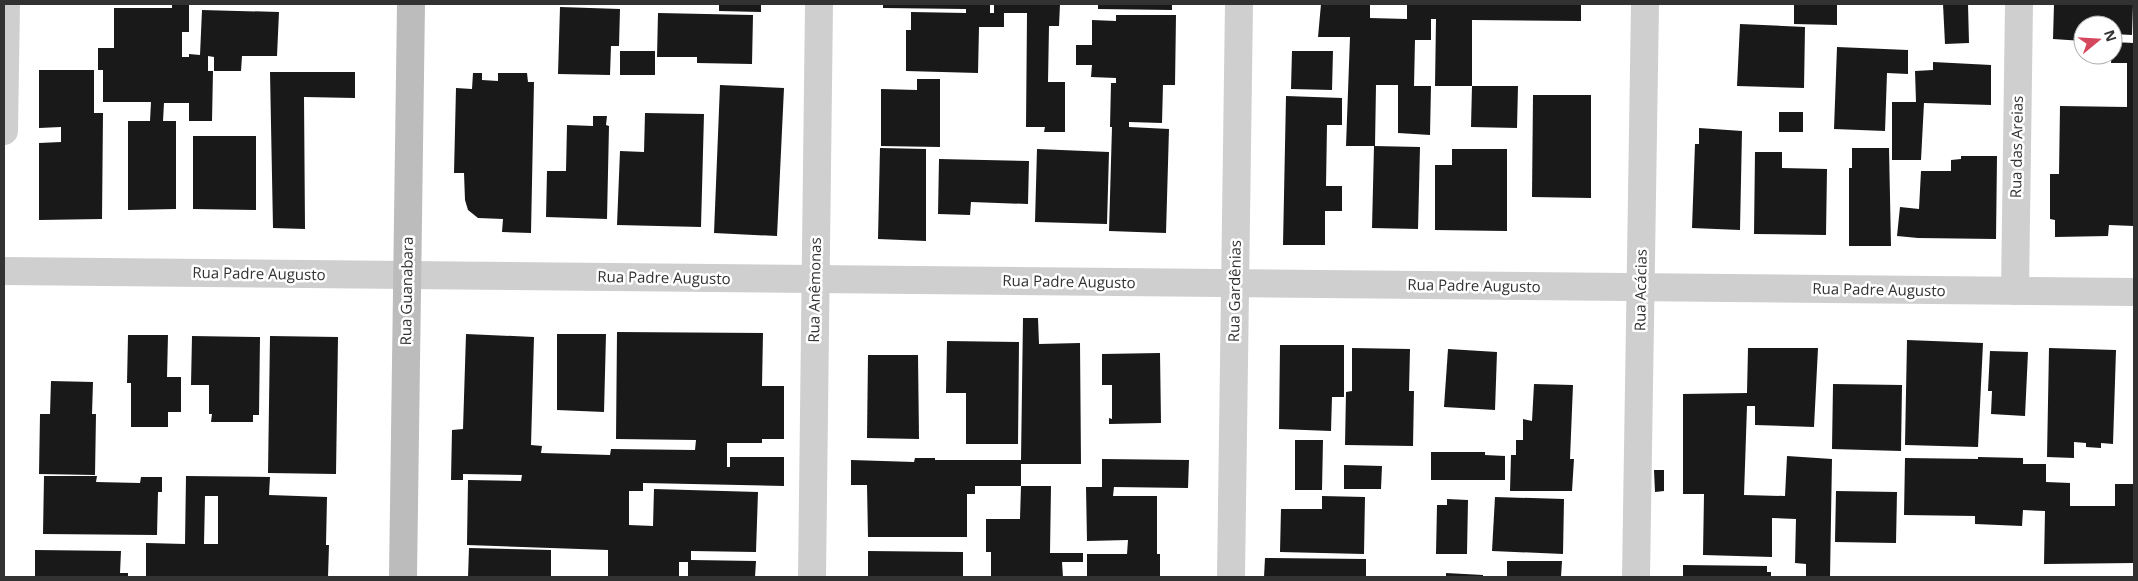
<svg xmlns="http://www.w3.org/2000/svg" width="2138" height="581" font-family="'Open Sans',sans-serif">
<style>
.building{fill:#191919;fill-rule:evenodd}
.lines{fill:none;stroke-linecap:round;stroke-linejoin:round}
.street{stroke:#cfcfcf;stroke-width:28}
.secondary{stroke:#bcbcbc;stroke-width:28}
.labels{text-anchor:middle;stroke-width:5;stroke-linejoin:round;paint-order:stroke}
.street-label{font-size:15px;fill:#323232;stroke:#fff}
</style>
<rect width="100%" height="100%" fill="#fff"/>
<g class="building">
<polygon points="172,4 189,4 189,32 182,32 182,57 189,57 189,54 200,55 202,10 279,12 277,56 242,56 241,71 214,71 214,57 208,56 208,71 213,71 212,121 189,121 189,103 164,103 163,121 176,121 176,209 128,210 128,121 150,121 151,102 103,102 103,70 98,70 98,48 114,48 114,8 172,8"/>
<polygon points="719,4 761,4 761,12 719,11"/>
<polygon points="883,4 990,4 990,13 994,13 994,4 1060,4 1059,26 1049,26 1048,82 1065,82 1065,132 1044,132 1045,127 1026,127 1027,13 1004,13 1004,27 979,27 978,73 906,71 906,30 911,30 911,12 966,13 966,9 883,8"/>
<polygon points="1098,4 1172,4 1172,10 1098,9"/>
<polygon points="1321,4 1370,4 1370,18 1407,19 1407,4 1581,4 1581,21 1472,20 1472,86 1435,86 1436,19 1431,19 1431,40 1415,40 1414,86 1431,86 1430,135 1398,133 1398,85 1376,85 1375,146 1346,146 1350,37 1318,37"/>
<polygon points="1794,4 1837,4 1837,25 1794,24"/>
<polygon points="1943,4 1968,4 1969,43 1945,44"/>
<polygon points="2054,4 2133,4 2132,35 2113,34 2113,25 2083,25 2083,41 2053,39"/>
<polygon points="560,7 620,9 619,46 611,46 610,75 558,74"/>
<polygon points="658,13 753,15 752,64 697,63 697,57 657,57"/>
<polygon points="1116,15 1176,15 1175,85 1163,85 1162,123 1129,122 1129,127 1169,129 1166,233 1109,231 1112,127 1110,127 1111,83 1116,83 1116,78 1091,77 1092,65 1076,65 1076,45 1092,45 1092,20 1116,21"/>
<polygon points="1740,24 1805,27 1804,88 1737,86"/>
<polygon points="2113,42 2134,43 2134,226 2109,225 2108,236 2055,237 2055,220 2050,219 2050,174 2059,174 2060,106 2127,107 2127,63 2111,63"/>
<polygon points="1837,47 1908,50 1908,74 1887,73 1885,131 1834,129"/>
<rect x="620" y="51" width="35" height="24"/>
<polygon points="1292,51 1333,51 1332,90 1291,89"/>
<polygon points="1933,62 1991,65 1991,105 1924,103 1921,160 1892,160 1892,102 1916,102 1915,71 1933,70"/>
<polygon points="39,70 94,70 94,113 103,113 102,219 39,220 39,143 61,142 61,127 39,128"/>
<polygon points="270,72 355,72 355,98 304,97 305,229 273,228"/>
<polygon points="473,73 482,73 482,80 498,81 498,73 527,73 528,82 534,82 531,233 502,232 503,219 478,218 468,210 465,200 464,173 454,173 456,88 472,89"/>
<polygon points="917,79 940,79 940,147 881,146 881,89 917,90"/>
<polygon points="720,85 784,88 777,236 714,233"/>
<polygon points="1472,86 1518,86 1517,128 1471,127"/>
<polygon points="1533,95 1591,95 1591,198 1532,197"/>
<polygon points="1286,96 1342,98 1342,125 1327,125 1326,186 1342,186 1342,211 1325,211 1325,245 1283,245"/>
<rect x="1779" y="112" width="24" height="20"/>
<polygon points="645,113 704,114 701,227 617,225 620,151 644,152"/>
<polygon points="593,116 607,116 606,125 609,126 607,219 546,217 547,171 566,171 567,125 593,126"/>
<polygon points="1699,128 1742,131 1740,230 1692,228 1695,144 1699,144"/>
<polygon points="193,136 256,136 256,210 193,209"/>
<polygon points="1374,146 1420,147 1418,229 1372,228"/>
<polygon points="880,148 926,149 926,241 878,239"/>
<polygon points="1852,148 1889,148 1891,246 1849,246 1849,168 1852,168"/>
<polygon points="1037,149 1109,152 1107,224 1035,222"/>
<polygon points="1452,149 1507,149 1507,231 1435,230 1435,165 1452,165"/>
<polygon points="1755,152 1782,152 1782,168 1827,169 1826,235 1754,234"/>
<polygon points="1961,156 1997,156 1996,239 1918,238 1897,236 1900,207 1919,209 1921,171 1951,171 1951,160 1961,159"/>
<polygon points="939,159 1029,161 1028,204 971,202 970,215 938,214"/>
<polygon points="1023,318 1038,318 1039,344 1080,343 1081,464 1021,464 1021,486 975,486 975,494 967,494 967,537 868,537 867,485 851,485 851,460 914,462 915,458 935,458 935,460 1021,460"/>
<polygon points="617,332 763,333 762,386 784,386 784,439 762,439 762,443 727,443 727,467 730,467 730,457 784,457 784,486 643,483 643,491 629,491 629,525 653,526 654,489 758,492 756,552 691,551 691,560 756,561 755,577 688,577 688,562 679,562 679,577 608,577 608,550 467,545 468,480 521,481 522,475 463,474 463,480 451,480 452,430 463,429 466,334 534,337 531,445 542,446 541,453 610,455 611,449 695,450 696,440 616,439"/>
<polygon points="557,334 606,334 604,412 557,410"/>
<polygon points="128,335 168,335 167,377 181,377 181,412 168,412 168,427 131,427 131,383 127,383"/>
<polygon points="192,336 260,337 259,415 253,415 253,422 211,422 212,414 209,414 209,385 191,385"/>
<polygon points="270,336 338,337 336,474 268,473"/>
<polygon points="1907,340 1983,343 1978,447 1905,445"/>
<polygon points="947,341 1019,342 1018,444 966,444 966,393 946,393"/>
<polygon points="1280,345 1344,345 1344,397 1332,397 1331,431 1279,429"/>
<polygon points="1352,348 1410,349 1409,391 1414,391 1413,446 1345,445 1346,392 1352,391"/>
<polygon points="1748,348 1818,348 1814,427 1755,425 1755,406 1747,406 1744,495 1785,496 1787,456 1832,459 1830,577 1806,577 1806,564 1795,563 1796,519 1772,518 1772,557 1703,555 1704,494 1683,494 1683,394 1747,393"/>
<polygon points="2049,348 2116,350 2113,444 2101,443 2101,448 2086,447 2086,443 2074,442 2074,458 2047,457"/>
<polygon points="1448,349 1497,352 1495,410 1444,407"/>
<polygon points="1990,351 2028,352 2025,416 1991,414 1992,391 1988,391"/>
<polygon points="1160,353 1161,423 1109,424 1109,418 1112,419 1112,385 1102,385 1102,354"/>
<polygon points="868,355 918,355 919,439 867,438"/>
<polygon points="51,381 93,382 92,414 96,414 95,475 39,474 40,414 50,414"/>
<polygon points="1534,384 1573,385 1570,459 1574,459 1572,491 1510,491 1511,455 1516,455 1516,440 1523,440 1523,419 1532,421"/>
<polygon points="1833,384 1902,385 1901,451 1832,449"/>
<polygon points="1295,440 1323,440 1322,490 1295,490"/>
<polygon points="1431,452 1485,452 1485,455 1505,456 1505,480 1431,480"/>
<polygon points="1978,457 2023,458 2023,464 2046,464 2046,482 2070,483 2070,506 2115,506 2115,484 2134,484 2134,563 2044,564 2045,511 2023,510 2022,526 1975,524 1975,516 1904,515 1905,458 1978,459"/>
<polygon points="1102,459 1189,460 1188,488 1114,487 1113,496 1157,496 1157,554 1160,554 1160,577 1087,577 1087,554 1127,554 1128,540 1087,541 1086,487 1102,487"/>
<polygon points="1344,465 1382,466 1381,489 1344,489"/>
<polygon points="1654,470 1664,470 1664,491 1655,492"/>
<polygon points="44,476 97,476 96,482 140,483 141,477 162,477 162,492 158,492 157,535 43,534"/>
<path d="M186,476l84,1 -1,18 58,2 -1,48h3l-1,32h-182v-34l39,1zM205,496h13v48h-14z"/>
<polygon points="1021,486 1051,486 1050,553 1083,553 1083,562 1062,562 1063,577 991,577 991,552 986,552 986,519 1020,519"/>
<polygon points="1836,491 1897,492 1896,543 1835,542"/>
<polygon points="1322,496 1365,497 1364,554 1280,552 1281,509 1322,509"/>
<polygon points="1495,497 1564,499 1563,554 1492,551"/>
<polygon points="1447,499 1468,500 1467,554 1436,554 1437,505 1447,505"/>
<polygon points="469,548 551,550 551,577 468,577"/>
<polygon points="35,550 121,551 120,573 128,573 128,577 35,577"/>
<polygon points="868,551 963,552 963,577 868,577"/>
<polygon points="1265,558 1366,559 1366,577 1264,577"/>
<polygon points="1507,561 1562,561 1561,577 1507,577"/>
<polygon points="1683,565 1767,566 1767,572 1771,572 1771,577 1683,577"/>
<polygon points="1446,573 1483,575 1483,577 1446,577"/>
</g>
<g class="lines">
<g class="street">
<polyline points="4,131 6,4"/>
<polyline points="4,271 2134,292"/>
<polyline points="2015,291 2019,4"/>
<polyline points="812,577 819,4"/>
<polyline points="1231,577 1239,4"/>
<polyline points="1636,577 1645,4"/>
</g>
<polyline class="secondary" points="403,577 411,4"/>
</g>
<g class="labels">
<g class="street-label">
<text transform="translate(2017 147) rotate(-89)" y="5">Rua das Areias</text>
<text transform="translate(259 274) rotate(1)" y="5">Rua Padre Augusto</text>
<text transform="translate(664 278) rotate(1)" y="5">Rua Padre Augusto</text>
<text transform="translate(1069 282) rotate(1)" y="5">Rua Padre Augusto</text>
<text transform="translate(1474 286) rotate(1)" y="5">Rua Padre Augusto</text>
<text transform="translate(815 290) rotate(-89)" y="5">Rua Anêmonas</text>
<text transform="translate(1641 290) rotate(-89)" y="5">Rua Acácias</text>
<text transform="translate(1879 290) rotate(1)" y="5">Rua Padre Augusto</text>
<text transform="translate(407 291) rotate(-89)" y="5">Rua Guanabara</text>
<text transform="translate(1235 291) rotate(-89)" y="5">Rua Gardênias</text>
</g>
</g>
<rect width="2138" height="581" fill="none" stroke="#323232" stroke-width="10"/>
<g transform="translate(2098 40) rotate(72)"><circle r="24" fill="#ffffff" stroke="#adadad"/>
<path d="M0-4L9 19L0 12L-9 19Z" fill="#d5475c"/>
<text y="-8" font-size="14" font-weight="bold" text-anchor="middle" fill="#323232">N</text>
</g>
</svg>
